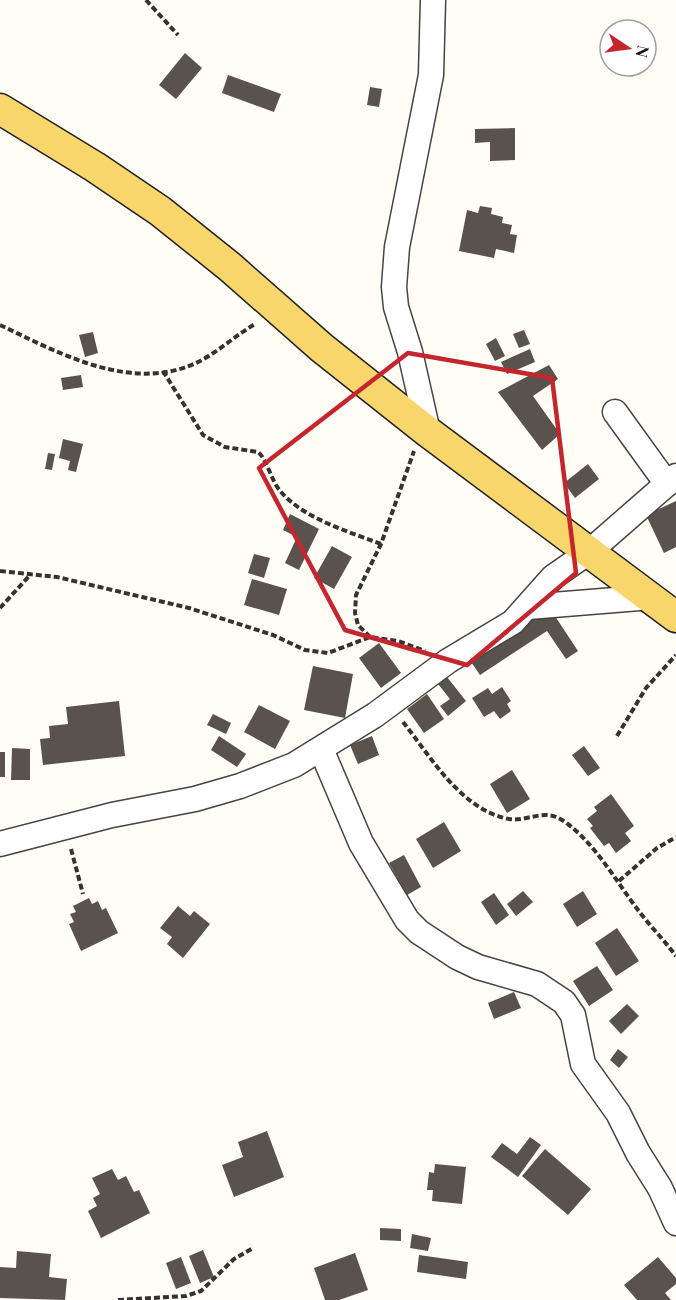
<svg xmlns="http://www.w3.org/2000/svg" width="676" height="1300" font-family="'Playfair Display',serif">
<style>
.building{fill:#5a524d}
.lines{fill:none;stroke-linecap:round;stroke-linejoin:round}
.minor-casing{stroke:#444;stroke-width:27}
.major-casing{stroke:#222;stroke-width:33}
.path{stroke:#333;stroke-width:4;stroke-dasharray:6 3;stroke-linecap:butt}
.minor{stroke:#fff;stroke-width:24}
.major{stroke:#f9d66b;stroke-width:30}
.marked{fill:none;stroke:#c4262e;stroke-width:4.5;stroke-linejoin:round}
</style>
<rect width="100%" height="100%" fill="#fffdf5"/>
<g class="building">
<polygon points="185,53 202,68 176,99 159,85"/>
<polygon points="228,75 281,94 274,112 222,93"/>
<polygon points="370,87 382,89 379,107 367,105"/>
<polygon points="515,128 515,160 490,161 490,142 475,143 475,129"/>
<polygon points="480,206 492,208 491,214 503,217 502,223 512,225 510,234 517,235 514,253 496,249 494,258 459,251 467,210 478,213"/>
<polygon points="524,330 530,344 519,348 513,334"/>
<polygon points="93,332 98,353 85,357 79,335"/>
<polygon points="496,338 505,356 495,361 486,344"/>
<polygon points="530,349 535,362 507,374 501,362"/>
<polygon points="549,365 558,379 533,396 560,434 542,450 498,392"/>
<polygon points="81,375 83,387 63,390 61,378"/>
<polygon points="63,439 83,444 76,472 68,470 70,461 59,458"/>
<polygon points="48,453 55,454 52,470 45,469"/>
<polygon points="588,464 599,479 575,498 564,483"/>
<polygon points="676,501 676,547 664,553 646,515"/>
<polygon points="290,514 319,529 299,570 285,563 297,537 283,530"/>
<polygon points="332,546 352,557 334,589 314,578"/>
<polygon points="254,554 270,558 264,578 248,573"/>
<polygon points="252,579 287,589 279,615 244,605"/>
<polygon points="549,607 578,651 566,659 547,631 480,675 469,659"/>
<polygon points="379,643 401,673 381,688 359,658"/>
<polygon points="313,666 353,674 345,718 304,710"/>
<polygon points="443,672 466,701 448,716 440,706 450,699 434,679"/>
<polygon points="502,687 511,701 507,704 511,711 500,719 494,711 484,717 472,698 488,688 492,694"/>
<polygon points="427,694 444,719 424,733 407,709"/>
<polygon points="119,701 125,756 43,765 40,739 50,738 49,726 68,724 66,707"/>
<polygon points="259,705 290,721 275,749 244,732"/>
<polygon points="213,714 231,723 226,734 207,725"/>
<polygon points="219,736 246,754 237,767 211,750"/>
<polygon points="372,736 379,755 358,764 350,745"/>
<polygon points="584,746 600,768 588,776 572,755"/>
<polygon points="12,748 30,749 30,780 11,780"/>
<rect x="0" y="752" width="5" height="25"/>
<polygon points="512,770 530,799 507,813 490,784"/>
<polygon points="611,794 634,826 625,833 631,841 616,853 609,843 604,846 590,828 593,826 587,819 597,811 594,807"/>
<polygon points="444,822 461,851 433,868 416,839"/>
<polygon points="404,855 421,887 407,895 389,863"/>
<polygon points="523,891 533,902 516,916 507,904"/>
<polygon points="583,891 597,914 577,927 563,904"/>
<polygon points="494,893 509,915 496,925 481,902"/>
<polygon points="89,898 92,904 98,901 102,910 106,908 118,933 81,951 69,924 74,922 70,914 76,912 73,906"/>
<polygon points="178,906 190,916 194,911 210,924 183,958 167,944 172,937 160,928"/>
<polygon points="617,928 639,961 616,976 595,943"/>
<polygon points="597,966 613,990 589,1006 573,981"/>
<polygon points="514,992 521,1008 494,1019 488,1003"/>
<polygon points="627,1004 639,1016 621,1034 609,1021"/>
<polygon points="618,1049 628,1057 619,1068 610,1060"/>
<polygon points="267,1131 284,1177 234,1197 222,1165 243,1157 238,1142"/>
<polygon points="530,1137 541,1145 518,1177 491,1157 502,1143 517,1154"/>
<polygon points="545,1149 591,1189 568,1215 522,1176"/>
<polygon points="435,1164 466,1167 462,1204 432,1201 433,1190 427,1190 429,1172 434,1173"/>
<polygon points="112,1169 118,1180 126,1176 134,1192 139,1190 150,1213 101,1238 88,1211 97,1206 93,1198 100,1194 92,1178"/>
<polygon points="380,1228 401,1229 401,1241 380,1240"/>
<polygon points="412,1234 431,1238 428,1251 410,1248"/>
<polygon points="203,1250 214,1277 200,1283 189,1256"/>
<polygon points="17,1251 51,1254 49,1277 67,1279 65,1300 0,1298 0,1267 16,1268"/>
<polygon points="355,1253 368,1290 339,1300 325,1300 314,1268"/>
<polygon points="419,1255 468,1262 466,1279 417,1272"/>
<polygon points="181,1257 191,1283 176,1289 166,1263"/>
<polygon points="658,1257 676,1278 676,1284 665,1293 671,1300 637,1300 624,1285"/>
</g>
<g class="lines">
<g class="minor-casing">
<g id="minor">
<polyline points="615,412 667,484"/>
<polyline points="428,432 410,352 396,307 394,287 397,247 431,75 433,0"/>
<polyline points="528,607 652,597"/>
<polyline points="321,749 361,843 407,920 419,932 457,957 478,967 537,984 564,1002 573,1015 583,1064 618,1113 638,1153 660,1188 676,1223"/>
<polyline points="0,844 112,815 195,799 240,786 294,765 375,715 448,661 513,622 553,577 589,552 676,476"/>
</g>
</g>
<g class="major-casing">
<polyline id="major" points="0,109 95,167 160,211 230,267 322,348 428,432 676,617"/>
</g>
<g class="path">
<polyline points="146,0 178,35"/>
<path d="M0,325c59,28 132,69 198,37 20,-10 38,-27 57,-38"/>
<path d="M163,371l40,64 22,12 33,5c9,7 13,29 23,40 24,27 66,39 100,52"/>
<polyline points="0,571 57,577 189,608 273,635 305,650 328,653 370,637 398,641 425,651"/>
<polyline points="0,608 31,574"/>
<polyline points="370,637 358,625 355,613 356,595 381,544 414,451"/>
<path d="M403,722c28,35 58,88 106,97 18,3 35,-11 53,1 31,20 54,61 76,90 12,16 26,30 38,46"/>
<polyline points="617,736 646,688 676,655"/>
<polyline points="71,849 83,894"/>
<polyline points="619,881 657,848 676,837"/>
<polyline points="118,1300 186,1296 201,1291 234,1259 253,1248"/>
</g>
<use href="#minor" class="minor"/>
<use href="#major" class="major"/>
</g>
<path class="marked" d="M408,353l144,25 24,195 -109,92 -122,-35 -86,-162z"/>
<g transform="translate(628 48) rotate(103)"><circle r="28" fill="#ffffff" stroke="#a0a0a0" stroke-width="1.5"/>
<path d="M0-4.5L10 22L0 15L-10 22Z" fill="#c4262e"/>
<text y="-9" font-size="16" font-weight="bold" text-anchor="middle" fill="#111111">N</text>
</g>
</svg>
